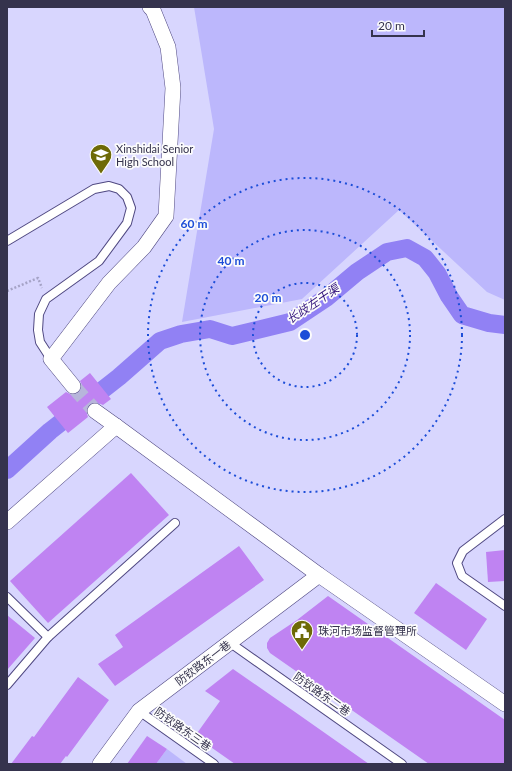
<svg xmlns="http://www.w3.org/2000/svg" width="512" height="771" font-family="Lato,'Noto Sans SC',sans-serif">
<style>
.green{fill:#bcb7fc}
.lines{fill:none;stroke-linecap:round;stroke-linejoin:round}
.canal{stroke:#9181f4;stroke-width:18}
.building{fill:#bf83f2}
.minor-tunnel{stroke:#b7b5db;stroke-width:15;stroke-dasharray:15 8;stroke-linecap:butt}
.service-casing{stroke:#504982;stroke-width:10}
.minor-casing{stroke:#504982;stroke-width:16}
.path{stroke:#a5a3c6;stroke-width:2.5;stroke-dasharray:2 2;stroke-linecap:butt}
.service{stroke:#fff;stroke-width:8}
.minor{stroke:#fff;stroke-width:15}
.ring{fill:none;stroke:#1d4ed8;stroke-width:2;stroke-dasharray:2 4}
.labels{text-anchor:middle;stroke-width:3.5;stroke-linejoin:round;paint-order:stroke}
.poi-label{font-size:11px;fill:#35334d;stroke:#fcfcfc;text-anchor:start}
.street-label{font-size:11px;fill:#35334d;stroke:#fcfcfc}
.water-label{font-size:12px;font-style:italic;fill:#35167d;stroke:#fcfcfc}
.centre{fill:#1d4ed8;stroke:#fcfcfc;stroke-width:2}
.ring-label{font-size:12px;text-anchor:middle;font-weight:bold;fill:#1d4ed8;stroke:#fcfcfc;stroke-width:3.5;stroke-linejoin:round;paint-order:stroke}
</style>
<rect width="100%" height="100%" fill="#d8d6fe"/>
<g class="green">
<polygon points="194,7 505,7 505,300 487,292 399,210 302,299 182,322 214,129"/>
<polygon points="167,749 187,764 156,764"/>
</g>
<g class="lines">
<polyline class="canal" points="7,470 50,431 119,377 160,341 181,334 210,329 232,336 290,322 326,298 357,272 387,252 407,248 425,258 437,273 449,296 462,315 489,323 505,325"/>
</g>
<g class="building">
<polygon points="90,373 111,399 103,405 96,402 91,403 88,405 86,410 87,414 88,417 68,433 47,407 66,392 70,394 74,395 78,393 82,389 82,385 80,381"/>
<polygon points="131,473 169,515 48,623 10,581"/>
<polygon points="239,546 264,580 115,686 98,664 123,647 115,635"/>
<polygon points="505,550 505,581 488,582 486,552"/>
<polygon points="436,583 487,619 466,650 414,613"/>
<polygon points="328,596 505,720 505,764 429,764 270,653 267,648 267,643 270,638 297,620"/>
<polygon points="7,615 35,638 7,670"/>
<polygon points="233,669 295,712 369,764 235,764 195,736 220,701 205,691"/>
<polygon points="78,677 109,700 67,757 66,756 60,764 11,764 32,736 34,737"/>
<polygon points="147,736 167,749 156,764 127,764"/>
</g>
<g class="lines">
<polyline class="minor-tunnel" points="73,386 95,411"/>
<g class="service-casing">
<g id="service">
<polyline points="7,241 94,189 109,186 119,189 127,197 131,208 127,223 99,261 46,299 39,314 38,330 40,342 51,359"/>
<polyline points="505,519 463,551 457,563 462,576 505,606"/>
<polyline points="7,597 48,637"/>
<polyline points="229,642 402,764"/>
<polyline points="7,685 48,637 175,523"/>
<polyline points="139,711 214,764"/>
</g>
</g>
<g class="minor-casing">
<g id="minor">
<polyline points="73,386 51,359 109,283 144,247 166,216 173,88 168,47 153,10 150,7"/>
<polyline points="95,411 116,426 319,575"/>
<polyline points="7,522 116,426"/>
<polyline points="100,764 139,711 319,575 505,704"/>
</g>
</g>
<polyline class="path" points="7,291 38,278 42,288"/>
<use href="#service" class="service"/>
<use href="#minor" class="minor"/>
</g>
<g class="ring">
<circle cx="305" cy="335" r="52"/>
<circle cx="305" cy="335" r="105"/>
<circle cx="305" cy="335" r="157"/>
</g>
<defs>
<g id="school-pin" transform="scale(1.15)"><path d="M0 17L-7.5 6A9.5 9.5 0 1 1 7.5 6Z" fill="#6e6a06" stroke="#fcfcfc"/><path d="M0-5L7-2L0 1L-7-2ZM-4 1L0 2.5L4 1V4Q0 6-4 4Z" fill="#fff"/></g>
<g id="civic-pin" transform="scale(1.15)"><path d="M0 17L-7.5 6A9.5 9.5 0 1 1 7.5 6Z" fill="#6e6a06" stroke="#fcfcfc"/><path d="M-.6-6.5H3V-4.5H.6V-3L4-1V1h2V6H-6V1h2V-1L-.6-3ZM-1.2 2.5V6h2.4V2.5Z" fill="#fff"/></g>
</defs>
<g fill-rule="evenodd">
<use href="#school-pin" x="101" y="155"/>
<use href="#civic-pin" x="302" y="631"/>
</g>
<g class="labels">
<g class="poi-label">
<text x="116" y="153">Xinshidai Senior<tspan x="116" dy="13">High School</tspan></text>
<text x="318" y="635">珠河市场监督管理所</text>
</g>
<g class="street-label">
<text transform="translate(203 663) rotate(-37)" y="4">防钦路东一巷</text>
<text transform="translate(322 694) rotate(35)" y="4">防钦路东二巷</text>
<text transform="translate(183 729) rotate(35)" y="4">防钦路东三巷</text>
</g>
<g class="water-label">
<text transform="translate(313 304) rotate(-34)" y="4">长歧左干渠</text>
</g>
</g>
<circle cx="305" cy="335" r="6" class="centre"/>
<g class="ring-label">
<text x="194" y="228">60 m</text>
<text x="231" y="265">40 m</text>
<text x="268" y="302">20 m</text>
</g>
<rect width="512" height="771" fill="none" stroke="#35334d" stroke-width="16"/>
<path d="M372 30v6h52v-6" fill="none" stroke="#35334d" stroke-width="2"/>
<text x="378" y="30" font-size="12" fill="#35334d" stroke="#fcfcfc" stroke-width="3" paint-order="stroke">20 m</text>
</svg>
